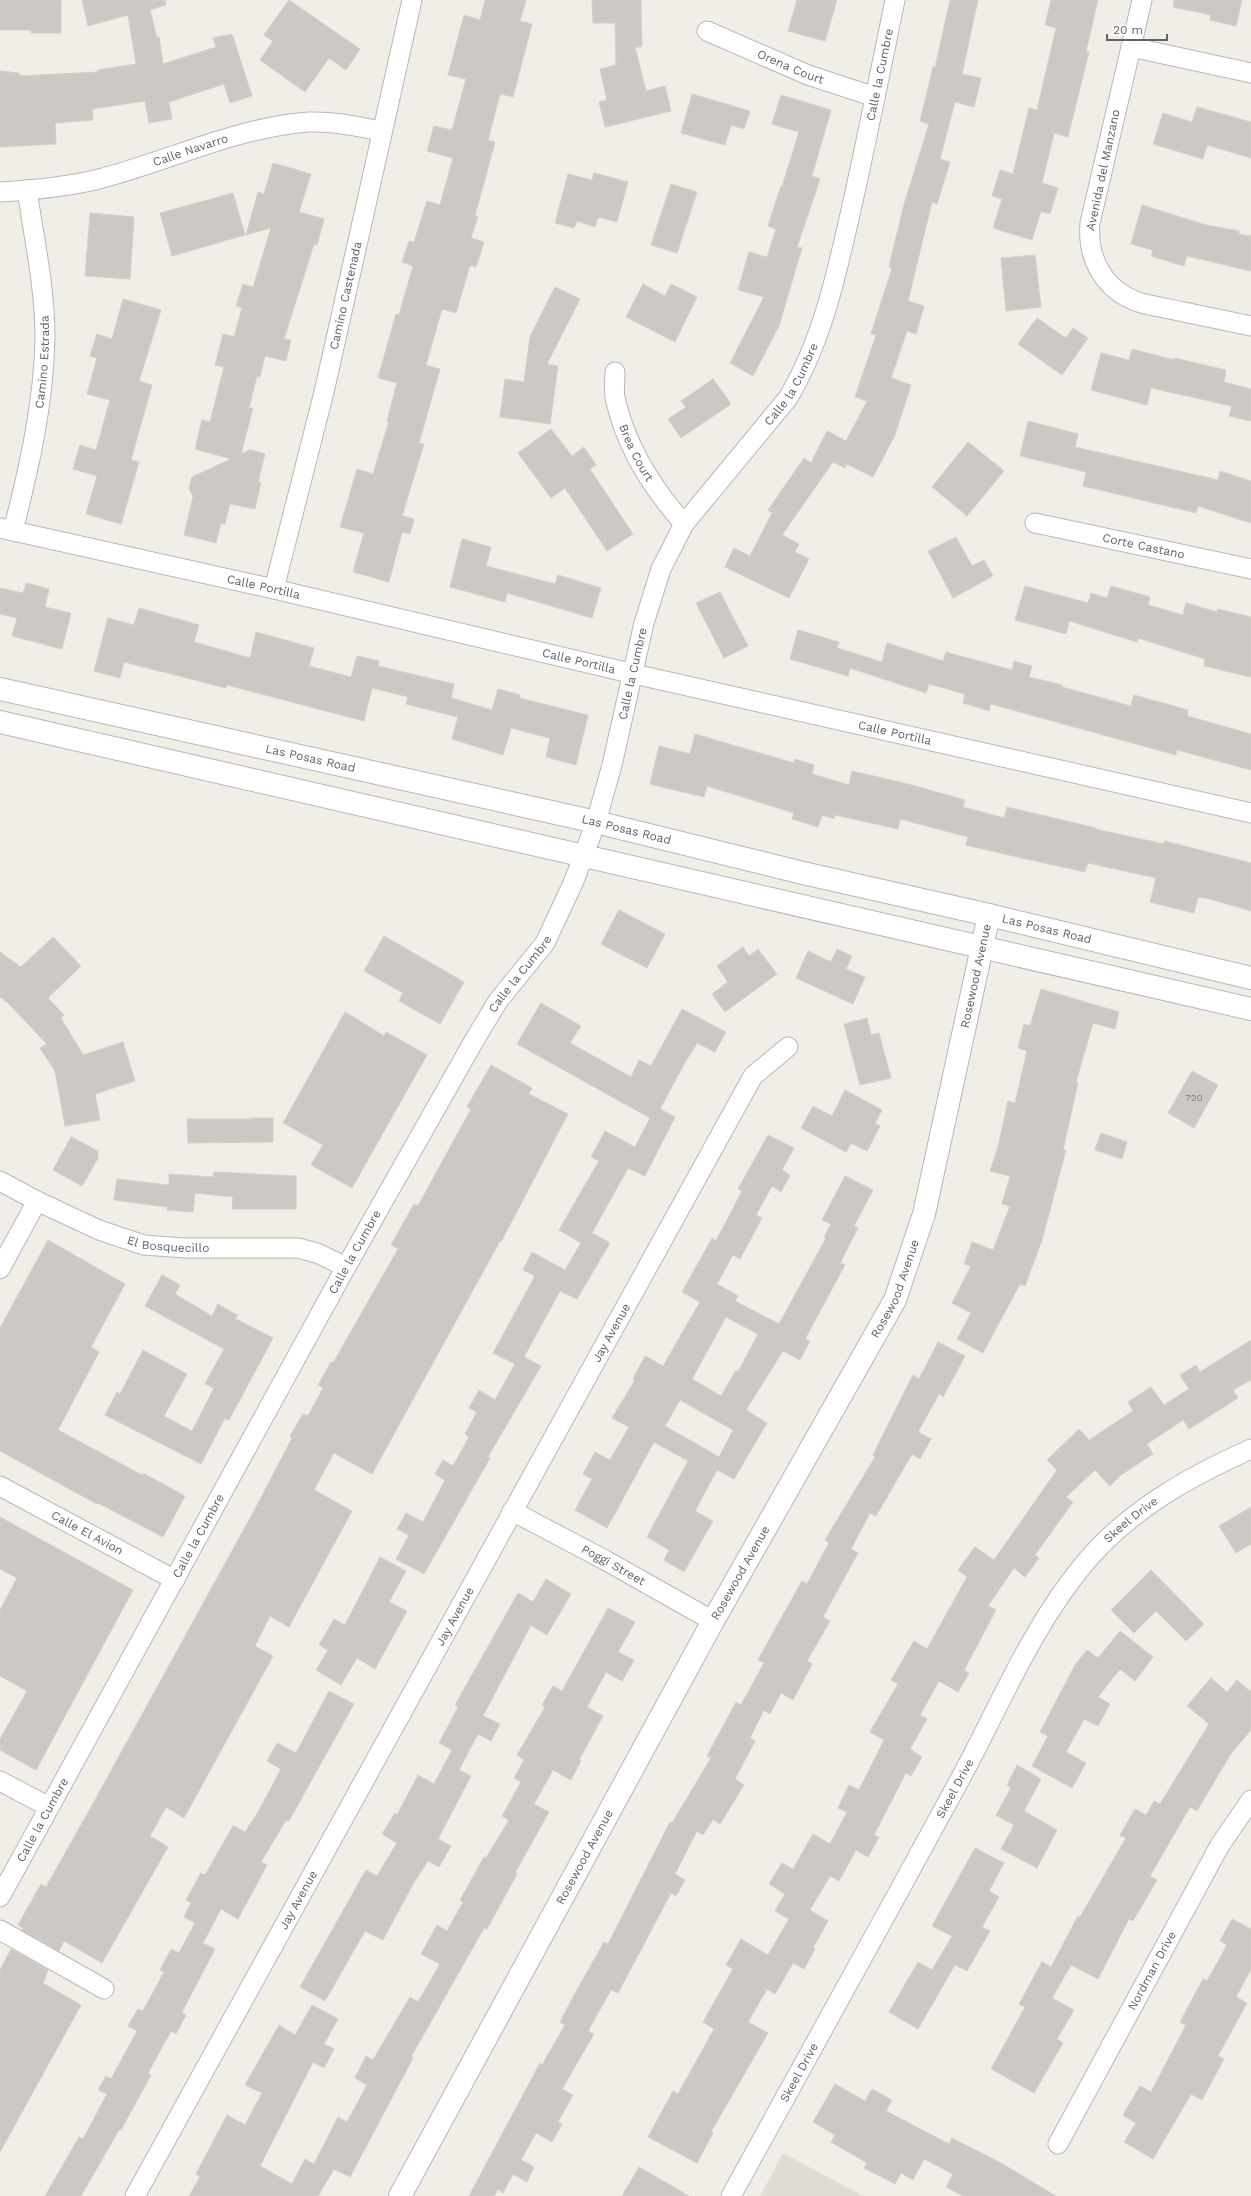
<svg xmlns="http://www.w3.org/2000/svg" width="1251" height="2196" font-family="'Work Sans',sans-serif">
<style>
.education{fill:#e1ddd6}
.building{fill:#ccc9c5;stroke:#d6d0c6;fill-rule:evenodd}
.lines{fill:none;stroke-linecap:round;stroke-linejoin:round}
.minor-casing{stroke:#b5b8bc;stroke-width:21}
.secondary-casing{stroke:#b4b7bc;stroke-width:24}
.minor{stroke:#fff;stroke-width:19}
.secondary{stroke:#fff;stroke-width:22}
.labels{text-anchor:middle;stroke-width:3.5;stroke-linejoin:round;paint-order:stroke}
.number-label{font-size:10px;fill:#7a7c7f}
.street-label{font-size:12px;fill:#5f6368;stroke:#fff}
</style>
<rect width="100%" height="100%" fill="#f1eee8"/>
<polygon class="education" points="783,2153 863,2196 760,2196"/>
<g class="building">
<polygon points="0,0 61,0 61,33 31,33 31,30 0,30"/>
<polygon points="82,0 165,0 166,5 150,10 157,38 159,37 163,64 216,47 213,38 232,34 252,96 230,103 224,84 169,102 172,119 149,123 145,101 92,109 93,120 55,123 56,144 0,147 0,71 19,73 19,76 98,72 98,70 136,64 128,15 88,26"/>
<polygon points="289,0 360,49 346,70 329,58 305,92 260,60 273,41 264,35"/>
<polygon points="485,0 526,0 520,21 532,24 513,97 500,94 488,140 495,142 475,216 478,217 471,238 484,242 476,267 470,265 456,313 442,309 426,365 440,369 419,443 424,444 402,516 414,519 410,534 402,532 389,582 353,572 364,533 340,527 357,469 373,474 389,421 387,421 397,383 378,378 396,314 399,315 413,266 402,262 409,241 414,242 427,201 440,205 453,158 427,151 434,126 452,130 466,79 448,75 464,15 480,20"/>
<polygon points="592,0 641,0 642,47 635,47 646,91 665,86 671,111 605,127 599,102 607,100 600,69 616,65 615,23 593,23"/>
<polygon points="797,0 837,0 825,41 788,31"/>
<polygon points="950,0 978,0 962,74 981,78 974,107 955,102 940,159 950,162 937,204 932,202 908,301 924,306 916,334 907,331 891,378 911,385 895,435 873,477 847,464 845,468 833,462 782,535 799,544 795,552 809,559 789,598 725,567 734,548 750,556 772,513 768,510 804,458 811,463 827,431 846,441 867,401 855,397 876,335 871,334 892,268 889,267 903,208 929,124 920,121 933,67 935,67"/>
<polygon points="1051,0 1098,0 1086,51 1089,52 1068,137 1054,133 1042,183 1058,188 1050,214 1041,211 1032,240 993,228 1002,199 992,196 1000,170 1013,174 1029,108 1037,110 1056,28 1045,25"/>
<polygon points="1174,0 1242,0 1236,26 1210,20 1211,15 1173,7"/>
<polygon points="692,94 750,111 744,129 731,125 725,145 681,133"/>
<polygon points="781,95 831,110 812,176 820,179 797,247 802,248 779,326 753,376 730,363 764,297 738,290 749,252 767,257 776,229 768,226 781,186 782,187 799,132 772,124"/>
<polygon points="1197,107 1251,122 1251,158 1207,145 1203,159 1153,144 1163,113 1192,122"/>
<polygon points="273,163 311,174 299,212 324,219 317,245 314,244 284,339 291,340 286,361 265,356 260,377 257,376 249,408 253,408 241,454 250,450 265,454 258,482 261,482 255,509 230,504 225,524 221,523 216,543 184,535 193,497 189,488 192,477 231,459 195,449 202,420 210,422 224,367 215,365 223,334 234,337 242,308 236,306 243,284 253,287 271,228 246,235 258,192 264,194"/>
<polygon points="594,173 628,182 617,222 598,217 595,227 577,221 574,228 555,223 568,174 592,180"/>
<polygon points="671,184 697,192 677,253 651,245"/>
<polygon points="233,193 245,235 172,256 160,213"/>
<polygon points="1142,205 1206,225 1239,231 1239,234 1251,236 1251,271 1187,256 1184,266 1151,256 1153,250 1131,244"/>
<polygon points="90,213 134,217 130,279 85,276"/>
<polygon points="1035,255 1041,307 1006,311 1001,258"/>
<polygon points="643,284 665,296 671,284 697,297 675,342 626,317"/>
<polygon points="555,287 580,299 547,364 558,366 550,424 500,417 505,379 524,382 530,337"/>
<polygon points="123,299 161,310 139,381 152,385 131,460 139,462 121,524 86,514 97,476 73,469 80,445 96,450 110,400 87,394 97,358 90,356 97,334 112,339"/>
<polygon points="1037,318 1066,338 1073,328 1088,338 1062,375 1018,344"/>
<polygon points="1132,349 1174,360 1174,358 1226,370 1224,382 1251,389 1251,421 1229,416 1232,406 1151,388 1147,405 1091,390 1101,353 1129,360"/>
<polygon points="713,379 731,404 681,438 668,419 686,407 681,401"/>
<polygon points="1028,421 1078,434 1075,447 1218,480 1220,471 1251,481 1251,523 1198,506 1196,513 1083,486 1086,472 1020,456"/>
<polygon points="551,429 572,456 584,447 596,465 590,469 633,534 607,551 565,488 551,498 518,453"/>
<polygon points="968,442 1004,471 967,516 932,487"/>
<polygon points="956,537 972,566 984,560 993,576 953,598 928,551"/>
<polygon points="462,539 491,547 486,566 555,584 558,575 601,588 592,618 507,593 505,602 450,587"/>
<polygon points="26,583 49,589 45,607 71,613 62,649 12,636 17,618 0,614 0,588 23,593"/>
<polygon points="1025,586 1088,603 1091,593 1107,598 1111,586 1150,597 1148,605 1183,615 1186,603 1217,612 1218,609 1251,617 1251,677 1204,666 1205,659 1138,638 1137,642 1069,621 1066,634 1015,620"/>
<polygon points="720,592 748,646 724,658 696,603"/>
<polygon points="139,608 199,625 194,642 250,658 256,632 314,648 309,666 351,677 357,656 379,661 378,666 454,684 451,698 492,710 498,689 520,695 519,698 588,715 576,765 546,757 550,738 511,728 503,755 452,739 458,717 406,704 408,697 372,688 364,721 227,685 226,688 124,662 120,678 94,671 108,618 134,625"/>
<polygon points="798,630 839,642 837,648 882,662 887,643 943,661 946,652 1012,670 1014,661 1032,666 1029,677 1062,685 1062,687 1131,706 1134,695 1188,710 1187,716 1251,734 1251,770 1177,750 1176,755 991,704 989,711 963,703 965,694 929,684 926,693 850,668 848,676 790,659"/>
<polygon points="695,734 794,763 795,759 814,765 812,774 849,785 852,771 908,784 965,800 963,807 1004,818 1007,807 1096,828 1095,829 1164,844 1165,841 1251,863 1251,911 1210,899 1198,897 1194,913 1150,902 1156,878 1088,863 1085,872 1017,857 966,845 968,837 900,819 898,829 835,815 834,819 822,815 818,827 792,819 794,813 707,786 704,797 650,784 659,746 690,754"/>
<polygon points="619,910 665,934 647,968 601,944"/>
<polygon points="384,936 464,982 440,1024 399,1001 403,993 364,971"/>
<polygon points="53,937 81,966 48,998 64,1015 61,1018 83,1055 123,1042 135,1081 95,1094 100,1120 65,1126 55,1071 40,1048 47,1044 7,1002 0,997 0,952 21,967"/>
<polygon points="743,947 749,956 758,949 777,974 725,1012 712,994 728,982 717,966"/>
<polygon points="837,949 852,956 846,969 865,977 853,1004 796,978 808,951 831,962"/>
<polygon points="1041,989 1119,1012 1115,1029 1093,1023 1076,1082 1078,1083 1063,1150 1066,1150 1042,1240 1025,1286 1020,1284 983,1353 957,1339 971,1313 952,1303 971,1266 964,1264 972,1242 993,1250 1010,1206 1002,1204 1010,1176 990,1171 998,1147 1008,1101 1015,1103 1027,1051 1018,1048 1024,1024 1030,1026"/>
<polygon points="541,1003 581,1026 570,1043 631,1077 639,1060 651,1066 682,1009 726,1032 715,1052 697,1043 684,1064 660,1109 675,1117 645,1176 628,1168 592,1233 610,1243 577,1299 560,1291 524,1357 541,1366 488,1457 490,1458 424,1574 396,1559 409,1535 397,1529 406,1513 423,1522 445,1480 435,1474 443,1460 453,1466 469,1437 465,1434 477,1412 469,1408 479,1390 495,1400 515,1364 493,1353 535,1276 523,1270 532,1252 565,1270 581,1243 559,1230 599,1161 591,1157 605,1131 635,1147 650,1118 517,1044"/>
<polygon points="345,1012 384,1036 386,1032 427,1055 352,1188 311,1165 323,1145 283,1123"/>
<polygon points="867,1018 871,1035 879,1033 891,1078 860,1085 844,1024"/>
<polygon points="491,1065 532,1088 529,1094 568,1114 501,1242 500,1241 372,1474 334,1453 331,1458 314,1490 352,1511 289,1627 270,1616 255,1646 273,1656 184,1818 166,1807 150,1836 168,1847 102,1963 64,1941 59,1951 22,1930 23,1928 18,1925 41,1884 46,1887 95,1800 255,1509 292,1438 290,1436 303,1414 308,1416 323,1388 318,1385 331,1362 333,1363 398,1249 391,1245 414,1204 418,1206 443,1160 471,1109 467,1107"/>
<polygon points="1192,1071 1218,1085 1194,1128 1168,1113"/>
<polygon points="845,1090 882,1110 875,1123 880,1126 867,1151 851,1143 846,1152 801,1128 813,1106 832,1116"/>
<polygon points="252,1118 273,1118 273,1142 188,1143 187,1119 252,1119"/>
<polygon points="1101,1133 1127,1142 1122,1159 1095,1150"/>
<path d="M768,1135l26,13 -12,22 8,5 -9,17 -9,-6 -16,29 6,3 -22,41 -7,-4 -16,29 21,12 -3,5 44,23 47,-86 -2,-1 7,-13 -9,-4 23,-44 28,14 -19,36 4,2 -18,35 5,2 -40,74 5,2 -10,19 -17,-9 -37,59 21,13 -33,56 -17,-9 -22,41 18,10 -29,51 -20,-12 5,-10 -22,-13 41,-76 -34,-19 -47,86 -32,-18 17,-31 -9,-5 12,-22 15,8 19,-33 -17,-9 23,-38 -2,-1 12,-23 18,10 37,-64 -18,-10 30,-54 4,3 26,-50 -4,-2zM726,1317l32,17 -20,38 -2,-2 -15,26 -29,-17zM680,1400l53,30 -14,27 -54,-31z"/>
<polygon points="71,1137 98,1151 98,1158 82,1186 53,1170"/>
<polygon points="214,1172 296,1176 296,1209 232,1209 233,1197 195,1193 193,1212 167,1210 167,1207 114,1200 117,1179 169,1185 169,1174 213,1177"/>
<polygon points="48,1240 125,1284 91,1347 99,1352 58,1430 142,1475 143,1473 185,1496 163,1537 98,1503 97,1504 0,1451 0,1328"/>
<polygon points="162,1275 180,1285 175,1294 212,1316 218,1304 237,1315 236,1319 273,1338 229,1420 225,1418 201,1464 105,1415 117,1392 120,1394 143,1350 187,1374 164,1416 192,1431 214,1388 205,1384 224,1349 145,1306"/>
<polygon points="1251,1340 1251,1380 1233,1390 1238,1398 1189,1429 1183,1420 1147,1444 1153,1454 1121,1475 1110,1486 1095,1470 1066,1497 1073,1502 1035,1555 1039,1558 1025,1577 1014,1568 988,1606 996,1610 964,1670 969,1673 958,1692 939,1681 920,1715 927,1719 910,1749 922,1757 911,1776 906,1773 874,1835 879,1837 868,1857 856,1850 839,1881 830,1876 810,1910 828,1921 813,1948 815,1949 804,1969 793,1963 775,1994 767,1989 748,2022 768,2033 711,2132 713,2133 697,2163 648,2137 673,2091 678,2094 714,2029 703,2022 733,1969 726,1965 741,1939 768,1955 789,1919 775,1911 785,1894 769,1884 782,1863 793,1869 813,1834 830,1844 847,1812 838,1808 849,1785 859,1790 884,1740 870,1732 898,1684 891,1680 914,1641 927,1649 967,1577 958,1570 975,1547 994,1560 1057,1470 1047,1460 1079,1429 1089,1440 1133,1411 1128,1402 1151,1387 1164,1405 1189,1389 1180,1375 1196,1365 1200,1372"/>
<polygon points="938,1342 965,1356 943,1397 939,1394 918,1432 931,1439 920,1459 912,1454 876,1516 870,1513 851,1549 858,1553 823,1617 830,1621 807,1661 812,1664 793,1700 781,1693 770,1714 764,1710 750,1738 755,1741 735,1779 744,1785 720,1824 713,1819 703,1835 697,1831 675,1874 685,1880 676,1896 671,1893 618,1993 611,1990 588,2031 594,2034 562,2089 573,2095 558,2122 562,2124 552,2142 536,2133 521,2160 534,2167 527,2182 513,2174 503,2193 498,2189 494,2196 469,2196 540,2063 542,2065 565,2025 560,2022 573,1997 604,1942 608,1944 670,1822 672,1823 711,1758 707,1756 736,1702 741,1705 764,1663 758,1660 775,1629 802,1581 807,1584 829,1543 825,1540 875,1457 873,1455 913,1375 919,1379"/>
<polygon points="1251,1507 1251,1544 1236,1553 1219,1526"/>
<polygon points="0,1517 133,1590 36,1770 0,1750 0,1739 27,1691 0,1676 0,1610 17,1578 0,1569"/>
<polygon points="380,1557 406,1571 389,1602 407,1611 375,1669 357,1658 341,1685 316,1670 328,1650 319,1645 334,1619 345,1625"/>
<polygon points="1151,1570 1204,1624 1186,1641 1156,1611 1134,1633 1111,1610"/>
<polygon points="546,1579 571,1594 547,1635 531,1625 483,1716 500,1724 491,1741 478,1734 459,1770 471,1776 438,1839 451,1846 439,1867 428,1861 413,1884 383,1940 365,1931 325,2001 300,1987 366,1870 377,1876 397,1843 382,1834 395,1813 397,1815 418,1775 434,1784 452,1750 439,1743 458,1707 455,1705 518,1593 533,1602"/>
<polygon points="608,1608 635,1622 618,1652 634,1660 622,1681 606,1672 587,1707 603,1716 579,1760 581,1761 571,1780 553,1770 534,1804 549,1812 515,1873 517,1874 487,1929 484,1928 411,2057 413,2058 350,2177 334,2169 318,2196 189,2196 200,2177 196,2174 227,2115 245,2125 262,2093 245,2085 279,2025 295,2035 312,2005 338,2019 324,2044 334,2049 324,2068 313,2062 260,2166 292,2184 305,2159 314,2164 338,2117 347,2122 367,2085 355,2078 366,2056 373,2060 410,1997 418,2002 440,1964 421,1954 437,1925 447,1931 463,1902 460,1900 484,1857 486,1858 509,1820 502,1816 521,1782 514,1778 524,1760 517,1755 545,1707 542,1705 553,1686 562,1691"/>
<polygon points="1120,1631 1153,1657 1135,1681 1120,1669 1098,1697 1110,1704 1098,1726 1084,1719 1066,1752 1086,1763 1072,1788 1032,1766 1048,1736 1040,1732 1075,1665 1087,1650 1098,1658"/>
<polygon points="1211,1678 1227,1692 1237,1680 1251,1692 1251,1730 1230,1755 1197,1811 1190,1807 1150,1876 1157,1880 1133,1921 1129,1919 1098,1979 1071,1965 1052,1998 1074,2010 1057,2039 1063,2043 1034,2093 991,2069 1025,2007 1019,2004 1042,1962 1051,1967 1078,1916 1080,1917 1126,1838 1120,1835 1135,1809 1146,1815 1154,1801 1160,1804 1209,1724 1187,1706"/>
<polygon points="329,1691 354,1704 289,1821 286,1820 261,1862 267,1865 238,1919 221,1909 203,1943 215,1949 182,2012 186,2015 176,2034 171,2031 148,2073 151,2075 121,2130 119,2130 81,2196 45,2196 79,2137 83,2139 107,2094 98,2090 106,2076 111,2079 137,2031 128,2026 138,2009 143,2011 164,1972 160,1970 171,1949 179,1953 195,1923 184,1917 191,1903 186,1900 201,1873 205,1875 233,1826 245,1832 258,1812 281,1769 267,1761 277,1743 296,1753"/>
<polygon points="1017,1765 1041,1779 1024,1811 1057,1830 1037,1868 1001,1849 1014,1825 996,1815 1011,1788 1007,1785"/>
<polygon points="975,1848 1004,1863 989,1891 999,1897 982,1927 990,1931 967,1971 955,1965 918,2029 889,2012 918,1962 932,1970 952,1936 932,1926"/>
<polygon points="1232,1919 1251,1929 1251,1969 1236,1997 1247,2003 1218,2056 1224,2059 1202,2100 1191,2094 1153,2159 1124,2142 1136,2123 1123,2115 1140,2086 1151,2092 1186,2025 1180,2022 1203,1979 1207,1981 1227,1945 1220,1941"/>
<polygon points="11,1949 48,1970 43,1983 81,2005 0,2152 0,1970"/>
<polygon points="835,2084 865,2101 872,2089 892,2100 886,2111 949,2144 952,2138 1001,2163 1056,2196 963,2196 946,2187 953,2174 924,2159 913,2180 901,2173 895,2184 864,2168 867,2163 831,2142 835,2135 813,2122"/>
<polygon points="639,2167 689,2196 622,2196"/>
</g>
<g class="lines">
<g class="minor-casing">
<g id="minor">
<path d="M1142,0l-52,223c-3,35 13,66 48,79 13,4 28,6 41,9 24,5 48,10 72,15"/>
<path id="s1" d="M707,31l101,44 67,22"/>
<polyline points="1131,47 1251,73"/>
<path id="s2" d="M0,192c33,-2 67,-5 99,-13 70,-18 138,-52 210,-57 24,-1 49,4 72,9"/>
<path id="s3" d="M615,372c0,9 -2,21 1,30 11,46 37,87 68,122"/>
<path id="s4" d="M1035,523l216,46"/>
<path id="s5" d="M0,528l274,61 360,85 617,139"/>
<path id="s6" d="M13,531c16,-63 31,-128 32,-194 0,-49 -11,-99 -18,-147"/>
<path id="s7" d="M274,589l50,-197 88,-392"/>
<path id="s8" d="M0,1181l37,20 62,29 45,15 41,3h113l19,5 29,14"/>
<polyline points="0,1269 37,1201"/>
<path id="s9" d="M0,1486l175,94"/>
<path id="s10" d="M512,1511l93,49 108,61"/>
<polyline points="0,1781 49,1807"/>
<path id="s11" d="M0,1897l346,-630 129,-228 23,-38 47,-58 29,-62 22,-59 16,-57 32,-142 17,-54 23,-45 104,-126c37,-62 51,-135 67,-206 14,-64 27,-128 40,-192"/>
<polyline points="0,1930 104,1989"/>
<path id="s12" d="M1058,2144l162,-299 31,-45"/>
<path id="s13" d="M135,2196l618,-1120 35,-29"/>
<path id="s14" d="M731,2196c76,-138 152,-275 227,-413 40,-73 72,-154 126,-219 44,-53 104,-87 167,-115"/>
</g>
</g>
<g class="secondary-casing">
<g id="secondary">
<path id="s15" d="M0,689l596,133 207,51 186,42 262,63"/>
<polyline points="0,722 1251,1009"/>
<path id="s16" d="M400,2196l313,-575 182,-321 29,-86 65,-299"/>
</g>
</g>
<use href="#minor" class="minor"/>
<use href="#secondary" class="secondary"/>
</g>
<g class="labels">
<g class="number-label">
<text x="1194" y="1101">720</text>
</g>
<g class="street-label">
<text dy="4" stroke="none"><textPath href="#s1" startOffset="91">Orena Court</textPath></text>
<text dy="4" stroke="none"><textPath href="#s11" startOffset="2044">Calle la Cumbre</textPath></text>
<text dy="4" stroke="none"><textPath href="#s2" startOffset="196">Calle Navarro</textPath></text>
<text transform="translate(1103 170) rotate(-78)" y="4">Avenida del Manzano</text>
<text dy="4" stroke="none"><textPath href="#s7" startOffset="302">Camino Castenada</textPath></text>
<text dy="4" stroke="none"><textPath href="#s6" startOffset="172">Camino Estrada</textPath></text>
<text dy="4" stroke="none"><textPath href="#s11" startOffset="1720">Calle la Cumbre</textPath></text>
<text dy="4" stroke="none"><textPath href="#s3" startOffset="85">Brea Court</textPath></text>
<text dy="4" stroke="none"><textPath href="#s4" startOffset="111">Corte Castano</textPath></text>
<text dy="4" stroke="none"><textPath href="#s5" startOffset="270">Calle Portilla</textPath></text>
<text dy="4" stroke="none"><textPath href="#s5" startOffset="594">Calle Portilla</textPath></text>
<text dy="4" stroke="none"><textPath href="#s11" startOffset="1384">Calle la Cumbre</textPath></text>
<text dy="4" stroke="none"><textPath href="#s5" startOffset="918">Calle Portilla</textPath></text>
<text dy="4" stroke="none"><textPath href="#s15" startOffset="318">Las Posas Road</textPath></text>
<text dy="4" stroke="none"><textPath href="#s15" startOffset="642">Las Posas Road</textPath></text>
<text dy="4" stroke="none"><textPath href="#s15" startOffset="1074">Las Posas Road</textPath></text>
<text dy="4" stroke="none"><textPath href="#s11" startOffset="1060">Calle la Cumbre</textPath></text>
<text dy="4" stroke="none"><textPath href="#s16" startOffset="1358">Rosewood Avenue</textPath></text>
<text dy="4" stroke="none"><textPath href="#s8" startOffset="182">El Bosquecillo</textPath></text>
<text dy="4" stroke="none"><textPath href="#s11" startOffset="736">Calle la Cumbre</textPath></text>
<text dy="4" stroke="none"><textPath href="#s16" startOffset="1034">Rosewood Avenue</textPath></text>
<text dy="4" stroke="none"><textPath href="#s13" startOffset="986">Jay Avenue</textPath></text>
<text dy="4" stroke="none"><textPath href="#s14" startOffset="789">Skeel Drive</textPath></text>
<text dy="4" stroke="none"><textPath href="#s9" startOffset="99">Calle El Avion</textPath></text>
<text dy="4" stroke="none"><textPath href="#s11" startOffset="412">Calle la Cumbre</textPath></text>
<text dy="4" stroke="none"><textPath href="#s10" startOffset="115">Poggi Street</textPath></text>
<text dy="4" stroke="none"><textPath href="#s16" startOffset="710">Rosewood Avenue</textPath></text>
<text dy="4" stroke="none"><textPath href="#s13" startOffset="662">Jay Avenue</textPath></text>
<text dy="4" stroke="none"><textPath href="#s14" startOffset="465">Skeel Drive</textPath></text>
<text dy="4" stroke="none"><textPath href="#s11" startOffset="88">Calle la Cumbre</textPath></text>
<text dy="4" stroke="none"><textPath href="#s16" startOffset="386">Rosewood Avenue</textPath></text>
<text dy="4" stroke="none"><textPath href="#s13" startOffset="338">Jay Avenue</textPath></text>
<text dy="4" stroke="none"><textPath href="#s12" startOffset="197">Nordman Drive</textPath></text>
<text dy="4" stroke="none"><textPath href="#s14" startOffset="141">Skeel Drive</textPath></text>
</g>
</g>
<path d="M1107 34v6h60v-6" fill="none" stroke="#5f6368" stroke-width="2"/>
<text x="1113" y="34" font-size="12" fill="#5f6368" stroke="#ffffff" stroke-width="3" paint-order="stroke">20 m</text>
</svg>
